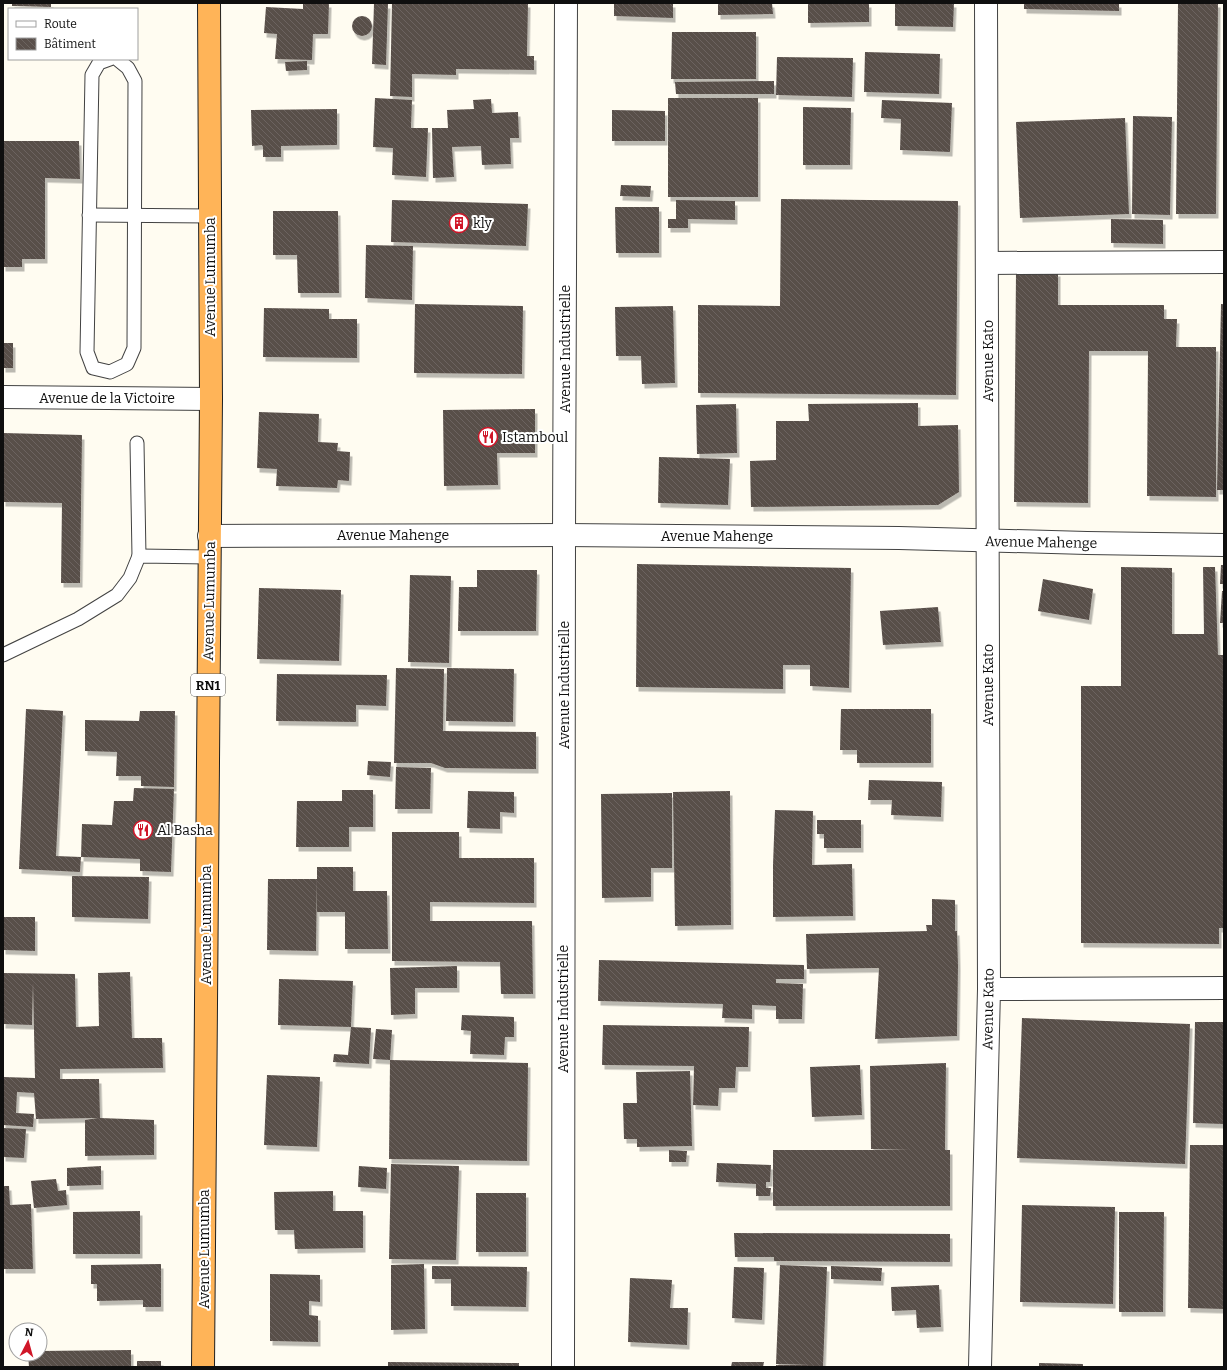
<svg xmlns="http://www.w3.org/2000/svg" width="1227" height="1370" font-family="Bitter,serif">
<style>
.building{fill:url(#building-back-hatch);filter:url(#shadow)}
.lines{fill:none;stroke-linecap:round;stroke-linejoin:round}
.service-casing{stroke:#424242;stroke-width:15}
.minor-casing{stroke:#424242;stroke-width:24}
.tertiary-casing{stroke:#424242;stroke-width:24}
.trunk-casing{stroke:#202020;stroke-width:24}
.service{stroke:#fff;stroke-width:13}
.minor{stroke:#fff;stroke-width:22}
.tertiary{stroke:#fff;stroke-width:22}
.trunk{stroke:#ffb458;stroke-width:22}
.labels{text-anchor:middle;stroke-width:4;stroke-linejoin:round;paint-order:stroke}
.shield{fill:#fff;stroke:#575757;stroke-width:1}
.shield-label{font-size:13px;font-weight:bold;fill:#0f0f0f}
.poi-label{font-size:14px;fill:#0f0f0f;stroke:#fff;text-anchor:start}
.street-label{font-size:14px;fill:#0f0f0f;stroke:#fff}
</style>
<defs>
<pattern id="building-back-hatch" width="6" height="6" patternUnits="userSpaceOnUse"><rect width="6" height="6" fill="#594f4a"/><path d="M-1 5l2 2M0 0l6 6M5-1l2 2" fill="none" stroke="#6c6460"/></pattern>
<filter id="shadow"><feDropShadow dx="2.5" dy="4.5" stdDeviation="0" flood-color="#0004"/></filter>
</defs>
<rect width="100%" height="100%" fill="#fffcf1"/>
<g class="building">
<polygon points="12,3 51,3 51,7 12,6"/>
<polygon points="303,3 329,3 328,34 313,34 312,60 275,59 277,34 264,33 266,7 303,9"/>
<polygon points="392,3 528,3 527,56 534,56 534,70 456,69 456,75 412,74 412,97 390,96"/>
<polygon points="614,3 673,3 673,18 614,16"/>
<polygon points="718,3 772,3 773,14 718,15"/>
<polygon points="808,3 869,3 869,22 808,23"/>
<polygon points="895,3 954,3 953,27 895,26"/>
<polygon points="1024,3 1119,3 1119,11 1024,9"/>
<polygon points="1178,3 1218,3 1216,214 1176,214"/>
<polygon points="374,4 388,4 386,65 372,64"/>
<circle cx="362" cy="26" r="10"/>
<polygon points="672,32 756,32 756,79 671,79"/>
<polygon points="865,52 940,54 939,94 864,92"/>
<polygon points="777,57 853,58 852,97 776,95"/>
<polygon points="307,61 307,70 286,71 285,62"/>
<polygon points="774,81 774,94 676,94 675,82"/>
<polygon points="375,98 412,100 411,128 428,128 426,177 392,175 393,148 373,147"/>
<rect x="668" y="98" width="90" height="99"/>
<polygon points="491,99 492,113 518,112 519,138 510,138 511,164 482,165 481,146 452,147 454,177 433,178 432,128 448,128 447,110 474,109 473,100"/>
<polygon points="882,100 952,103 950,152 900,150 901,119 881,118"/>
<polygon points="803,107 851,108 850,165 803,165"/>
<polygon points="337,109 337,145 281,146 281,157 263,157 263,147 262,145 252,146 251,110"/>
<polygon points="612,110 665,111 665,141 612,141"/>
<polygon points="1133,116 1172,117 1170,215 1132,214"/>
<polygon points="1125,118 1129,214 1020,218 1016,122"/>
<polygon points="3,141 79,141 80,179 45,178 45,259 22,259 22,267 3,267"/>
<polygon points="621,185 651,186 650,197 620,196"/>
<polygon points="781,199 958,201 956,395 698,393 698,305 780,306"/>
<polygon points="392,200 528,204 526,246 391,242"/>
<polygon points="676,200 735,201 735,220 688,219 688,228 668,228 668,219 676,219"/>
<polygon points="615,207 659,207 659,253 616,253"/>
<polygon points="273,211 338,211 339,293 298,293 297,255 273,255"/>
<polygon points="1111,219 1163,220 1163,244 1111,243"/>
<polygon points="366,245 413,246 412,300 365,298"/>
<polygon points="1016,272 1058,272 1058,305 1164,305 1164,319 1177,319 1176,347 1216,347 1216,497 1147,496 1148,351 1089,351 1088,503 1014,502"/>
<polygon points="415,304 523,306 522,374 414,373"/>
<polygon points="1221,304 1224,304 1224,490 1217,490"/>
<polygon points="673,306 675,383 642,384 641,356 616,356 615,307"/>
<polygon points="264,308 329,309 329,319 357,319 357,358 263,357"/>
<rect x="3" y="343" width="10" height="25"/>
<polygon points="918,403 918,426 958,425 959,492 938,505 751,507 750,461 776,460 776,421 809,421 808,404"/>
<polygon points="736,404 737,453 697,454 696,405"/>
<polygon points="535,409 535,453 497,453 498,485 444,486 443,410"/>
<polygon points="259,412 319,414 318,442 338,443 337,451 350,452 349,481 338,480 337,488 276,486 277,469 257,468"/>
<polygon points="3,433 82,435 80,583 61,583 62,503 3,502"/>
<polygon points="659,457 730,459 728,505 658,503"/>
<polygon points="637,564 851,568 849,688 810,686 810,665 783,665 783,689 636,687"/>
<polygon points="1221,565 1224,565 1224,584 1220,584"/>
<polygon points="1121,567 1172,568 1172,634 1204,634 1203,567 1215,567 1218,655 1224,655 1224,928 1219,928 1219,944 1081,943 1081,686 1121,686"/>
<polygon points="477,570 537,570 536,631 458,631 459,587 477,587"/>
<polygon points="410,575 451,576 449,663 408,662"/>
<polygon points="1043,579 1093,589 1089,620 1038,611"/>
<polygon points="259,588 341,590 339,661 257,659"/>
<polygon points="1222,591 1224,591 1224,623 1220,623"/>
<polygon points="938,607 941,642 883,645 880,611"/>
<polygon points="396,668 444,669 443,731 536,732 536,769 445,768 431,763 394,763"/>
<polygon points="447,668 514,669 513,722 446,721"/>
<polygon points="277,674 387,675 386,706 356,705 356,722 276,721"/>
<polygon points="26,709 63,711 56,856 81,857 80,872 19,869"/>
<polygon points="841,709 931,709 931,763 857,763 857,750 840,750"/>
<polygon points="140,711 175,711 174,787 141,786 141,776 116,776 117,752 85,751 85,720 139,721"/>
<polygon points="368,761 391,762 390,777 367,775"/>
<polygon points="396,767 431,768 430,809 395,809"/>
<polygon points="869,780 942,782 941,817 891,815 892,800 868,800"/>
<polygon points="134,788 174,789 171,872 140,871 140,859 81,857 82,824 112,825 114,801 133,801"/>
<polygon points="342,790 373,790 373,827 349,827 349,847 296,847 297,801 342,801"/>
<polygon points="468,791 514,792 514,813 500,812 500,829 467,828"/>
<polygon points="730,791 731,925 675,926 673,792"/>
<polygon points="672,793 672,868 651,868 651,897 602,898 601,794"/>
<polygon points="775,810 813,811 812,865 852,864 853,916 773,917 773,865"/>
<polygon points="817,820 861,820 861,848 824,848 824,834 817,834"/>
<polygon points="392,832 459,832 459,858 534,858 534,903 430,902 430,921 532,921 533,994 501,994 500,962 392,961"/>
<polygon points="317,867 353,867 353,891 387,891 388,949 345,949 345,912 317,912"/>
<polygon points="72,876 149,877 148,919 72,917"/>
<polygon points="268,879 317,879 316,951 267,950"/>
<polygon points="932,899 955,900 955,931 957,931 958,966 957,1036 875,1039 879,968 807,969 806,934 927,931 926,925 932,925"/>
<polygon points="3,917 35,917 35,951 3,950"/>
<polygon points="599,960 804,965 804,979 776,979 776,983 803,984 802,1019 776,1019 776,1006 752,1005 752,1019 722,1018 723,1004 598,1001"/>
<polygon points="457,966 457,988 415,988 415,1014 391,1015 390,968"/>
<polygon points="130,972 132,1038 162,1038 163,1068 60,1069 60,1079 99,1079 100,1118 154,1120 154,1155 85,1156 85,1120 98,1118 36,1119 34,1093 17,1092 16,1113 34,1114 33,1127 3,1125 3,1077 35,1078 33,983 32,1025 3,1024 4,999 3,999 3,973 75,974 76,1027 99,1026 98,973"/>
<polygon points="279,979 353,981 351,1027 371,1028 369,1064 333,1062 334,1054 348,1055 351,1027 278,1025"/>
<polygon points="462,1015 514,1017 514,1037 505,1037 504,1055 470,1054 471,1031 461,1030"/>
<polygon points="1022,1018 1190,1024 1185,1164 1017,1158"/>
<polygon points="1195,1022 1224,1022 1224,1124 1193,1123"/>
<polygon points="603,1025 749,1027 748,1067 736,1067 735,1088 719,1088 718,1106 693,1105 694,1066 602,1065"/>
<polygon points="376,1029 392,1030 390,1060 373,1059"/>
<polygon points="390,1060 528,1063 527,1161 389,1159"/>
<polygon points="946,1063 945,1150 950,1150 950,1206 773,1206 773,1150 909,1150 871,1149 870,1066"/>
<polygon points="860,1065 862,1115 812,1117 810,1067"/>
<polygon points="690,1071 692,1146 637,1147 637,1139 624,1139 623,1103 637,1103 636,1072"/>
<polygon points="267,1075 320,1077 317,1147 264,1145"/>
<polygon points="3,1128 26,1129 24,1158 3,1157"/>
<polygon points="1190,1145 1224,1145 1224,1309 1188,1308"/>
<polygon points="669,1150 687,1151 686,1162 669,1162"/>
<polygon points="717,1163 771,1165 770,1182 766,1182 766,1188 771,1188 770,1196 756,1196 756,1184 716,1182"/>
<polygon points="391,1164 459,1166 456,1260 389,1259"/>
<polygon points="101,1166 101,1185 67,1186 67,1168"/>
<polygon points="359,1166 387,1168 386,1189 358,1187"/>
<polygon points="56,1179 58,1191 66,1190 67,1205 34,1208 31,1181"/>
<polygon points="3,1186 9,1186 10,1205 31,1204 33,1269 3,1269"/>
<polygon points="333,1191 333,1211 363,1211 363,1248 295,1249 294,1230 275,1230 274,1192"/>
<rect x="476" y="1193" width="50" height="59"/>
<polygon points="1022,1205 1115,1207 1113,1304 1020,1302"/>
<polygon points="140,1211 140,1254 73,1254 73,1212"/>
<polygon points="1119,1212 1164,1212 1163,1312 1119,1312"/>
<polygon points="734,1233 950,1234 950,1262 774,1261 774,1257 735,1257"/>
<polygon points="161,1264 161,1307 143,1307 143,1300 97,1301 97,1284 91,1284 91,1265"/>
<polygon points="424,1264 425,1329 391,1330 391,1265"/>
<polygon points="780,1265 827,1267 823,1367 776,1367 776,1365 810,1365 776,1364"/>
<polygon points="432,1266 527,1267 526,1307 451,1306 451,1279 432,1279"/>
<polygon points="831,1266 882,1268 881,1281 831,1279"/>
<polygon points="734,1267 764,1268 762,1320 732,1318"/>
<polygon points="270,1274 320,1275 320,1302 309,1301 309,1315 318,1316 318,1342 270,1341"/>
<polygon points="630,1278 672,1280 670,1308 688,1308 687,1345 628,1342"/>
<polygon points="939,1285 941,1327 917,1328 916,1310 892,1311 891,1287"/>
<polygon points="131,1350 131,1367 29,1367 28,1354 40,1354 40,1351"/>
<rect x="137" y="1361" width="24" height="6"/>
<polygon points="388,1362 519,1363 519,1367 388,1367"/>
<polygon points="732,1362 764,1362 763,1367 731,1367"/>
<polygon points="1039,1363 1083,1364 1083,1367 1039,1367"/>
</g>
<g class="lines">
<g class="service-casing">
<g id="service">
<polyline points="110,59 99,63 92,75 87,352 93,368 110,372 127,364 134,348 135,81 128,68 117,59"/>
<polyline points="89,215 210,216"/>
<polyline points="137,443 139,556"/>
<polyline points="3,655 78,619 117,595 130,578 139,556 209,557"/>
</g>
</g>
<g class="minor-casing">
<g id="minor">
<polyline points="987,263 1224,262"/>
<polyline points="3,397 211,399"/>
<polyline points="209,536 564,535 899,538 1087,543 1224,545"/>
<polyline points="989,989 1224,988"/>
<polyline points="563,1367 564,535 566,3"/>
</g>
</g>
<g class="tertiary-casing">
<polyline id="tertiary" points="980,1367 989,989 986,3"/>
</g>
<g class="trunk-casing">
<polyline id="trunk" points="203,1367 211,399 209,3"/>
</g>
<use href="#service" class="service"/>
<use href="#minor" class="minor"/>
<use href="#tertiary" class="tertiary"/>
<use href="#trunk" class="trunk"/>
</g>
<defs>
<g id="building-ring" transform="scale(1)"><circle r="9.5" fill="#fff" stroke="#d01628" stroke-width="1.5"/><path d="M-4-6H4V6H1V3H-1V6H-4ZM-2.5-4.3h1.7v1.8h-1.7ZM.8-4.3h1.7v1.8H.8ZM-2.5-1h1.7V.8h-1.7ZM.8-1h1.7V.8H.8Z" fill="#d01628"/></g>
<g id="restaurant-ring" transform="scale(1)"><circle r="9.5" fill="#fff" stroke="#d01628" stroke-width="1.5"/><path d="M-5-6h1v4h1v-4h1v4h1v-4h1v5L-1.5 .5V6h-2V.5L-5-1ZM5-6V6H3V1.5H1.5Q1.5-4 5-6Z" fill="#d01628"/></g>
</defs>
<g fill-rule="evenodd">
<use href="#building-ring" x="459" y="223"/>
<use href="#restaurant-ring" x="488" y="437"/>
<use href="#restaurant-ring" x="143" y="830"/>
</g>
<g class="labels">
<rect class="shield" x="191" y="674" width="34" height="22" rx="3"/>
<g class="shield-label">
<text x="208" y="690">RN1</text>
</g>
<g class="poi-label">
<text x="473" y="228">kly</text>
<text x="502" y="442">Istamboul</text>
<text x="157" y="835">Al Basha</text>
</g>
<g class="street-label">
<text transform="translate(210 277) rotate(-90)" y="5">Avenue Lumumba</text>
<text transform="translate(565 349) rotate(-90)" y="5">Avenue Industrielle</text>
<text transform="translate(988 361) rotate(-90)" y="5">Avenue Kato</text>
<text x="107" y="403">Avenue de la Victoire</text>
<text x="393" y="540">Avenue Mahenge</text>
<text x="717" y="541">Avenue Mahenge</text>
<text transform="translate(1041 542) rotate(1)" y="5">Avenue Mahenge</text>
<text transform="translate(209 601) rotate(-89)" y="5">Avenue Lumumba</text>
<text transform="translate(564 685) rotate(-90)" y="5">Avenue Industrielle</text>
<text transform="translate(988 685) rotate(-90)" y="5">Avenue Kato</text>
<text transform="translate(206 925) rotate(-90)" y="5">Avenue Lumumba</text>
<text transform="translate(563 1009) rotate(-90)" y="5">Avenue Industrielle</text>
<text transform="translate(988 1009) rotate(-89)" y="5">Avenue Kato</text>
<text transform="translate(204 1249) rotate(-90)" y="5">Avenue Lumumba</text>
</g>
</g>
<rect width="1227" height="1370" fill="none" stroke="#0f0f0f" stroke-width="8"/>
<rect x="8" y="8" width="130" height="52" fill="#ffffff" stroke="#9f9f9f"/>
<rect x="16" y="21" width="20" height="6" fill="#ffffff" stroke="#9f9f9f"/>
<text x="44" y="28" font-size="12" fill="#0f0f0f">Route</text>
<rect x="16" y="38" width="20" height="12" fill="url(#building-back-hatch)" stroke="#9f9f9f"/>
<text x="44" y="48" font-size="12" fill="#0f0f0f">Bâtiment</text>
<g transform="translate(28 1342) rotate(6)"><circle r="19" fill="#ffffff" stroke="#9f9f9f"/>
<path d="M0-3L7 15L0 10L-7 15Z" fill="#d01628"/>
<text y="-6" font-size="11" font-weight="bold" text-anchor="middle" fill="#0f0f0f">N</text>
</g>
</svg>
